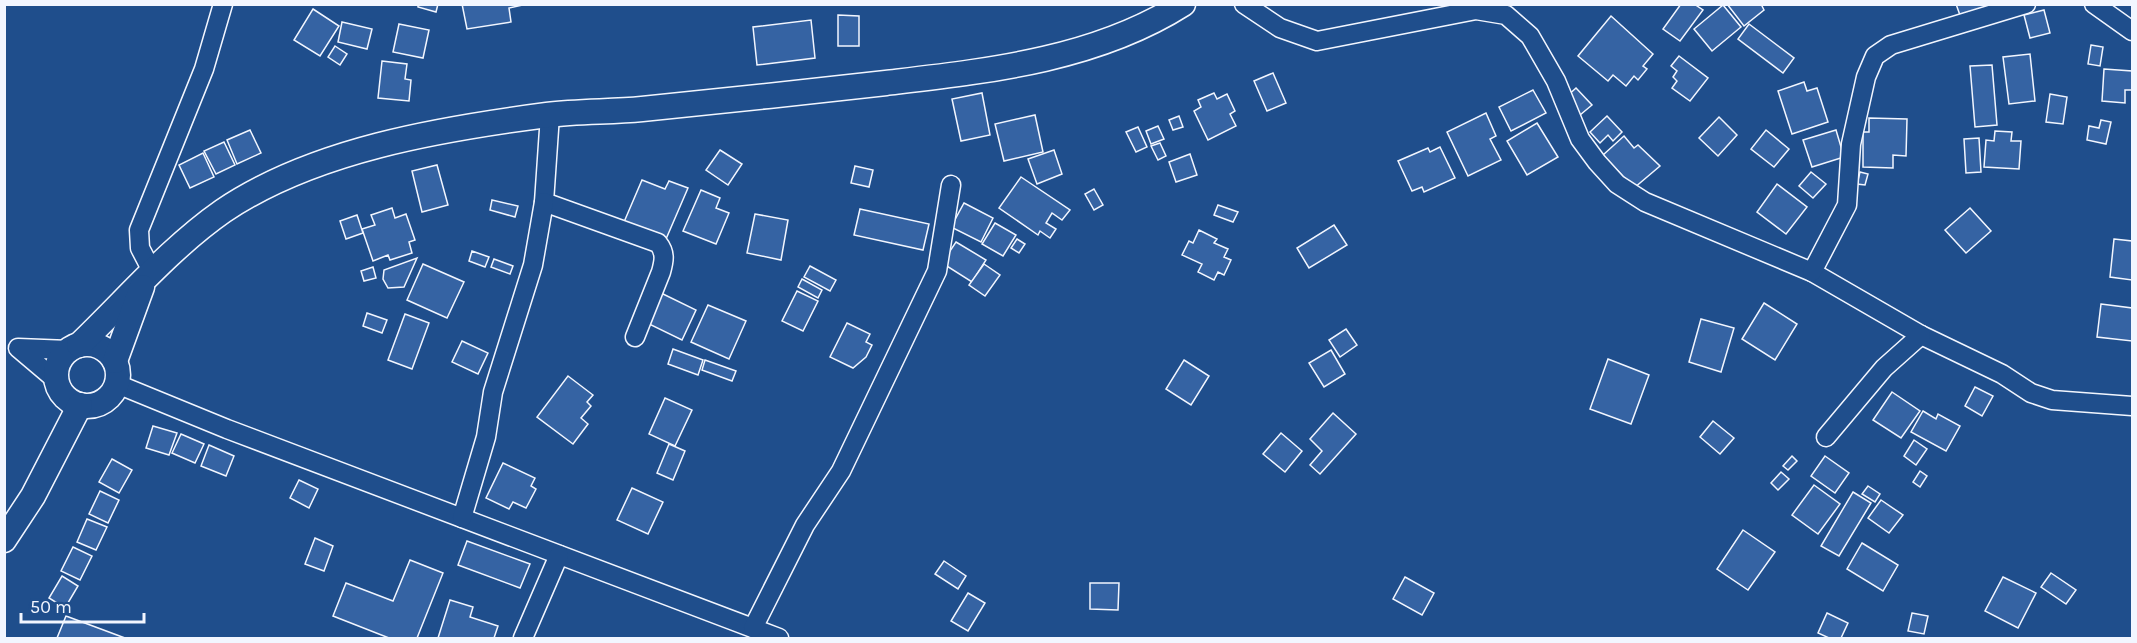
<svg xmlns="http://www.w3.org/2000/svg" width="2137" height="643" font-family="Karla,sans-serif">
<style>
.building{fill:#3563a3;stroke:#f2f6ff;stroke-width:1.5}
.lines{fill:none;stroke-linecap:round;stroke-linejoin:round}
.minor-casing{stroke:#f2f6ff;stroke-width:21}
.major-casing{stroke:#f2f6ff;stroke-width:27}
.minor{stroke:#1f4e8c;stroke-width:18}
.major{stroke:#1f4e8c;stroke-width:24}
</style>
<rect width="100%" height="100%" fill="#1f4e8c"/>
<g class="building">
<polygon points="418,4 438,4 436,12 418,7"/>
<polygon points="462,4 527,4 509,8 511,22 467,29"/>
<polygon points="1681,4 1694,4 1703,10 1680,41 1663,29"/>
<polygon points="1727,4 1761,4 1764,10 1744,26"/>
<polygon points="1956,4 1992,4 1993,7 1961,18"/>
<polygon points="1723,5 1741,27 1712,51 1694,29"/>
<polygon points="313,9 339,26 320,56 294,40"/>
<polygon points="2044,10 2050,33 2030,38 2024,15"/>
<polygon points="838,15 859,16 859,46 838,46"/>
<polygon points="1611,16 1653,54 1643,66 1647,69 1638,80 1634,76 1626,86 1613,75 1608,81 1578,56"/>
<polygon points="811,20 815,58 757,65 753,27"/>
<polygon points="342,22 372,29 367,49 338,42"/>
<polygon points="399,24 429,30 423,58 393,52"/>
<polygon points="1749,24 1794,58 1783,73 1738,39"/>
<polygon points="2091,45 2103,47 2100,66 2088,64"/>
<polygon points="335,46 347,54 340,65 328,57"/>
<polygon points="2030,54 2035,101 2009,104 2003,57"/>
<polygon points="1679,56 1708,78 1690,101 1672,88 1677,81 1673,77 1677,71 1671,66"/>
<polygon points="382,61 407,64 405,79 411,80 409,101 378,98"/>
<polygon points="1992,65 1997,125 1975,127 1970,66"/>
<polygon points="2104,69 2132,71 2132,90 2125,90 2125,103 2102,101"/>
<polygon points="1273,73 1286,103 1267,111 1254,81"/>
<polygon points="1804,82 1807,91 1817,88 1828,122 1792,134 1778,91"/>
<polygon points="1576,88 1592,105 1580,115 1565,98"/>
<polygon points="1533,90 1546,113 1511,131 1499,107"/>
<polygon points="982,93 990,135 961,141 952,99"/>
<polygon points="1214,93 1217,99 1227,94 1235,111 1230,114 1236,126 1208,140 1194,111 1201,107 1198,100"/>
<polygon points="2050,94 2067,97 2063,124 2046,122"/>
<polygon points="1486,113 1496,136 1490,139 1501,160 1468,176 1447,132"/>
<polygon points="1035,115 1043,152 1004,161 995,124"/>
<polygon points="1179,116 1183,127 1173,130 1169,120"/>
<polygon points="1607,116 1622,132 1613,141 1608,135 1600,143 1590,132"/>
<polygon points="1719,117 1737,135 1718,156 1699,138"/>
<polygon points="1869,118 1907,119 1906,156 1893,155 1893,168 1863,167 1863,132 1869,132"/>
<polygon points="2101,120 2111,122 2106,144 2087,140 2089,126 2099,128"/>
<polygon points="1537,123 1558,157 1527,175 1507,141"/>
<polygon points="1158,126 1164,139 1151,144 1146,131"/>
<polygon points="1138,127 1147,147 1136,152 1126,132"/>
<polygon points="250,130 261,153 237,164 227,140"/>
<polygon points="1766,130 1789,149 1774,167 1751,149"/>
<polygon points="1836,130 1844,157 1812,167 1803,140"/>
<polygon points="1995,131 2012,132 2011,141 2021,141 2019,169 1984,167 1986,140 1994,141"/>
<polygon points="1624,136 1634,148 1638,145 1660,166 1634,188 1603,155"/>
<polygon points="1979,138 1981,172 1966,173 1964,139"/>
<polygon points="224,142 235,165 216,174 204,151"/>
<polygon points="1160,143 1166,156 1158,160 1151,146"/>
<polygon points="1440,147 1455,178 1424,192 1422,187 1412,191 1398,161 1428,148 1430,152"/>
<polygon points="720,150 742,164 728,185 706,170"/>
<polygon points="1054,150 1062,174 1037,184 1028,159"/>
<polygon points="203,153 214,177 190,188 179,165"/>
<polygon points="1190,154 1197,175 1176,182 1169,162"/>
<polygon points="437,165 448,205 422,212 412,171"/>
<polygon points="855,166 873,170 869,187 851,183"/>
<polygon points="1811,172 1826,184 1813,198 1799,186"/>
<polygon points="1860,172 1868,174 1865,185 1857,184"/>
<polygon points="1021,177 1070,210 1062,220 1052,213 1046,223 1056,229 1050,238 1040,231 1038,235 999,208"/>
<polygon points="642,180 665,189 669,181 688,188 666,239 624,222"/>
<polygon points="1777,184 1807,207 1786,234 1757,212"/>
<polygon points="1094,189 1103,205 1094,210 1085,194"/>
<polygon points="701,190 720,198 716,208 729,213 716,244 683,231"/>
<polygon points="492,200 518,206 515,217 490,210"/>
<polygon points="964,203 993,218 981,242 951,227"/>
<polygon points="1218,205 1238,212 1233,222 1214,215"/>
<polygon points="392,208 395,218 406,214 415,240 409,242 412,253 390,260 388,255 373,261 362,229 375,225 371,215"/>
<polygon points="1970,208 1991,231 1966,253 1945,230"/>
<polygon points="860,209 929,224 923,250 854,235"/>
<polygon points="755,214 788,220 781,260 747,253"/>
<polygon points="357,215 363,233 346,239 340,221"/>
<polygon points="995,223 1016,235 1003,256 982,244"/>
<polygon points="1334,225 1347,245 1309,268 1297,248"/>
<polygon points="1199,230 1217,239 1214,243 1228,249 1224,257 1231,260 1224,275 1218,272 1214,280 1198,272 1202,264 1182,255 1189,241 1193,243"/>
<polygon points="1017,239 1025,244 1019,253 1011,248"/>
<polygon points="2114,239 2132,241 2132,280 2110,277"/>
<polygon points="956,242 986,260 972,282 942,263"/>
<polygon points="472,251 489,257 485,267 469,261"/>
<polygon points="417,258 404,287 388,288 383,279 384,270"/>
<polygon points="494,259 513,266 510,274 491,267"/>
<polygon points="423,264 464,282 447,318 407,300"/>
<polygon points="984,264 1000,275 985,296 969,285"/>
<polygon points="810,266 836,280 830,291 804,277"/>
<polygon points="373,267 376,278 364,281 361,271"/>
<polygon points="802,279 822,290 818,298 798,287"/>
<polygon points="797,291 818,301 803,331 782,321"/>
<polygon points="661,293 696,310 682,340 647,323"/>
<polygon points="1764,303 1797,324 1775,360 1742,339"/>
<polygon points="2101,304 2132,308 2132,341 2097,337"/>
<polygon points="708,305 746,321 729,359 691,342"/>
<polygon points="367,313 387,320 382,333 363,326"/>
<polygon points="405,314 429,323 412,369 388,360"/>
<polygon points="1701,319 1734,328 1721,372 1689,362"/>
<polygon points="847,323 870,334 866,342 872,345 866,357 853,368 830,357"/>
<polygon points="1346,329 1357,345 1340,357 1329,340"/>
<polygon points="462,341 488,353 478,374 452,362"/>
<polygon points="673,349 703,360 698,375 668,364"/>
<polygon points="1331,350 1345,374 1324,387 1309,363"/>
<polygon points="1608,359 1649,375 1631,424 1590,409"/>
<polygon points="705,360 736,371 732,381 702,370"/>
<polygon points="1184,360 1209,376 1191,405 1166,389"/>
<polygon points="568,376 593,395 587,402 591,406 581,418 588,424 573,444 537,417"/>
<polygon points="1975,387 1993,396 1982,416 1965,406"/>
<polygon points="1892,392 1920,411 1901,438 1873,420"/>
<polygon points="665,398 692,410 675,446 649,434"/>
<polygon points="1923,411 1936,419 1938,414 1960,426 1946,451 1911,432"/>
<polygon points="1333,413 1356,434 1320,474 1310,465 1322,451 1310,439"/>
<polygon points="1713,421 1734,438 1720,454 1700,437"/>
<polygon points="153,426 177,433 169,455 146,448"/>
<polygon points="1281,433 1302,451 1285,472 1263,454"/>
<polygon points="181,434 204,444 195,463 172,453"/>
<polygon points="1914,440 1927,449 1916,465 1904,456"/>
<polygon points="669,444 685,451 673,480 657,473"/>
<polygon points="209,445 234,456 226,476 201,466"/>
<polygon points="1792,456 1797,461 1788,470 1783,466"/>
<polygon points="1825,456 1849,473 1835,493 1811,476"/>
<polygon points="112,459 132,470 119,493 99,482"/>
<polygon points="503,463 535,478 531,486 536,489 526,508 513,502 509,509 486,498"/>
<polygon points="1920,471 1927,476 1920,487 1913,482"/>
<polygon points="1781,472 1789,479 1778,490 1771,483"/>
<polygon points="299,480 318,489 309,508 290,498"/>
<polygon points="1814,485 1840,504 1818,534 1792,515"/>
<polygon points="1868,486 1880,494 1875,502 1862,494"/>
<polygon points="632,488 663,502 648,534 617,520"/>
<polygon points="100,491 119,500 108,523 89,514"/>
<polygon points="1853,492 1871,503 1839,556 1821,546"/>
<polygon points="1881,500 1903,515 1889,533 1868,518"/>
<polygon points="87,519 107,527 96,550 77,542"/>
<polygon points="1743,530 1775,552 1748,590 1717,569"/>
<polygon points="315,538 333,546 324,571 305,564"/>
<polygon points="467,541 530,564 520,588 458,565"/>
<polygon points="1862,543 1898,565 1883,591 1847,569"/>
<polygon points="73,547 92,556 80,580 61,571"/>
<polygon points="410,560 443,573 417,638 389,638 333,616 346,583 393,601"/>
<polygon points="944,561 966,576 958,589 935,574"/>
<polygon points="2051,573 2076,590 2066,604 2041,587"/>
<polygon points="62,576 78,586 65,608 49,598"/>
<polygon points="1405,577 1434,593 1422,615 1393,599"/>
<polygon points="2003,577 2036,593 2018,628 1985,611"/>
<polygon points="1090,583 1119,583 1118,610 1090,609"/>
<polygon points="968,593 985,603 968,631 951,621"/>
<polygon points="450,600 473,607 470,617 498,626 494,638 438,638"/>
<polygon points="1827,613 1848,623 1841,638 1829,638 1818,633"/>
<polygon points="1912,613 1928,616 1924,634 1908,631"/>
<polygon points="66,616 125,638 57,638"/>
</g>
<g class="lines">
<g class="minor-casing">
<g id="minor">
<polyline points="1244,4 1280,28 1317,41 1476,10 1506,15 1530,36 1556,81 1580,139 1597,162 1617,184 1645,202 1812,272 1921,335 2002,374 2031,393 2052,400 2132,406"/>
<polyline points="2094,4 2132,31"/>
<path d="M550,115l-6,87 114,41c8,10 6,18 3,29l-26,65"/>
<polyline points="1812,272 1847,205 1851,144 1866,77 1875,56 1891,45 2026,4"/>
<polyline points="153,273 140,248 139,230 204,69 223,4"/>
<polyline points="57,381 18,348 69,350"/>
<polyline points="117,384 227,429 779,638"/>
<polyline points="1826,437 1884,368 1921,335"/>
<polyline points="462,518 486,437 493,392 533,265 544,202"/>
<polyline points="753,628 805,525 841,471 937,271 951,185"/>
<polyline points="523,638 559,555"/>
</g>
</g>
<g class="major-casing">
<g id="major">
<circle cx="87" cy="375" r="31"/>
<path d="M79,345c47,-45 91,-97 144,-134 90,-61 217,-82 324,-96 31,-4 64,-3 95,-6 81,-8 163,-17 244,-26 101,-12 209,-23 297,-79"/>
<polyline points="115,361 142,287"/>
<polyline points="4,540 33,496 80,405"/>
</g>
</g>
<use href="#minor" class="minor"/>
<use href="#major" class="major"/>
</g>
<rect width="2137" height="643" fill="none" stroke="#f2f6ff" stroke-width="12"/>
<path d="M21 613v9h123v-9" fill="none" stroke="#f2f6ff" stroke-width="3"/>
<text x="30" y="613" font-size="18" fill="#f2f6ff" stroke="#1f4e8c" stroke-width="4.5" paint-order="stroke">50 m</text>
</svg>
